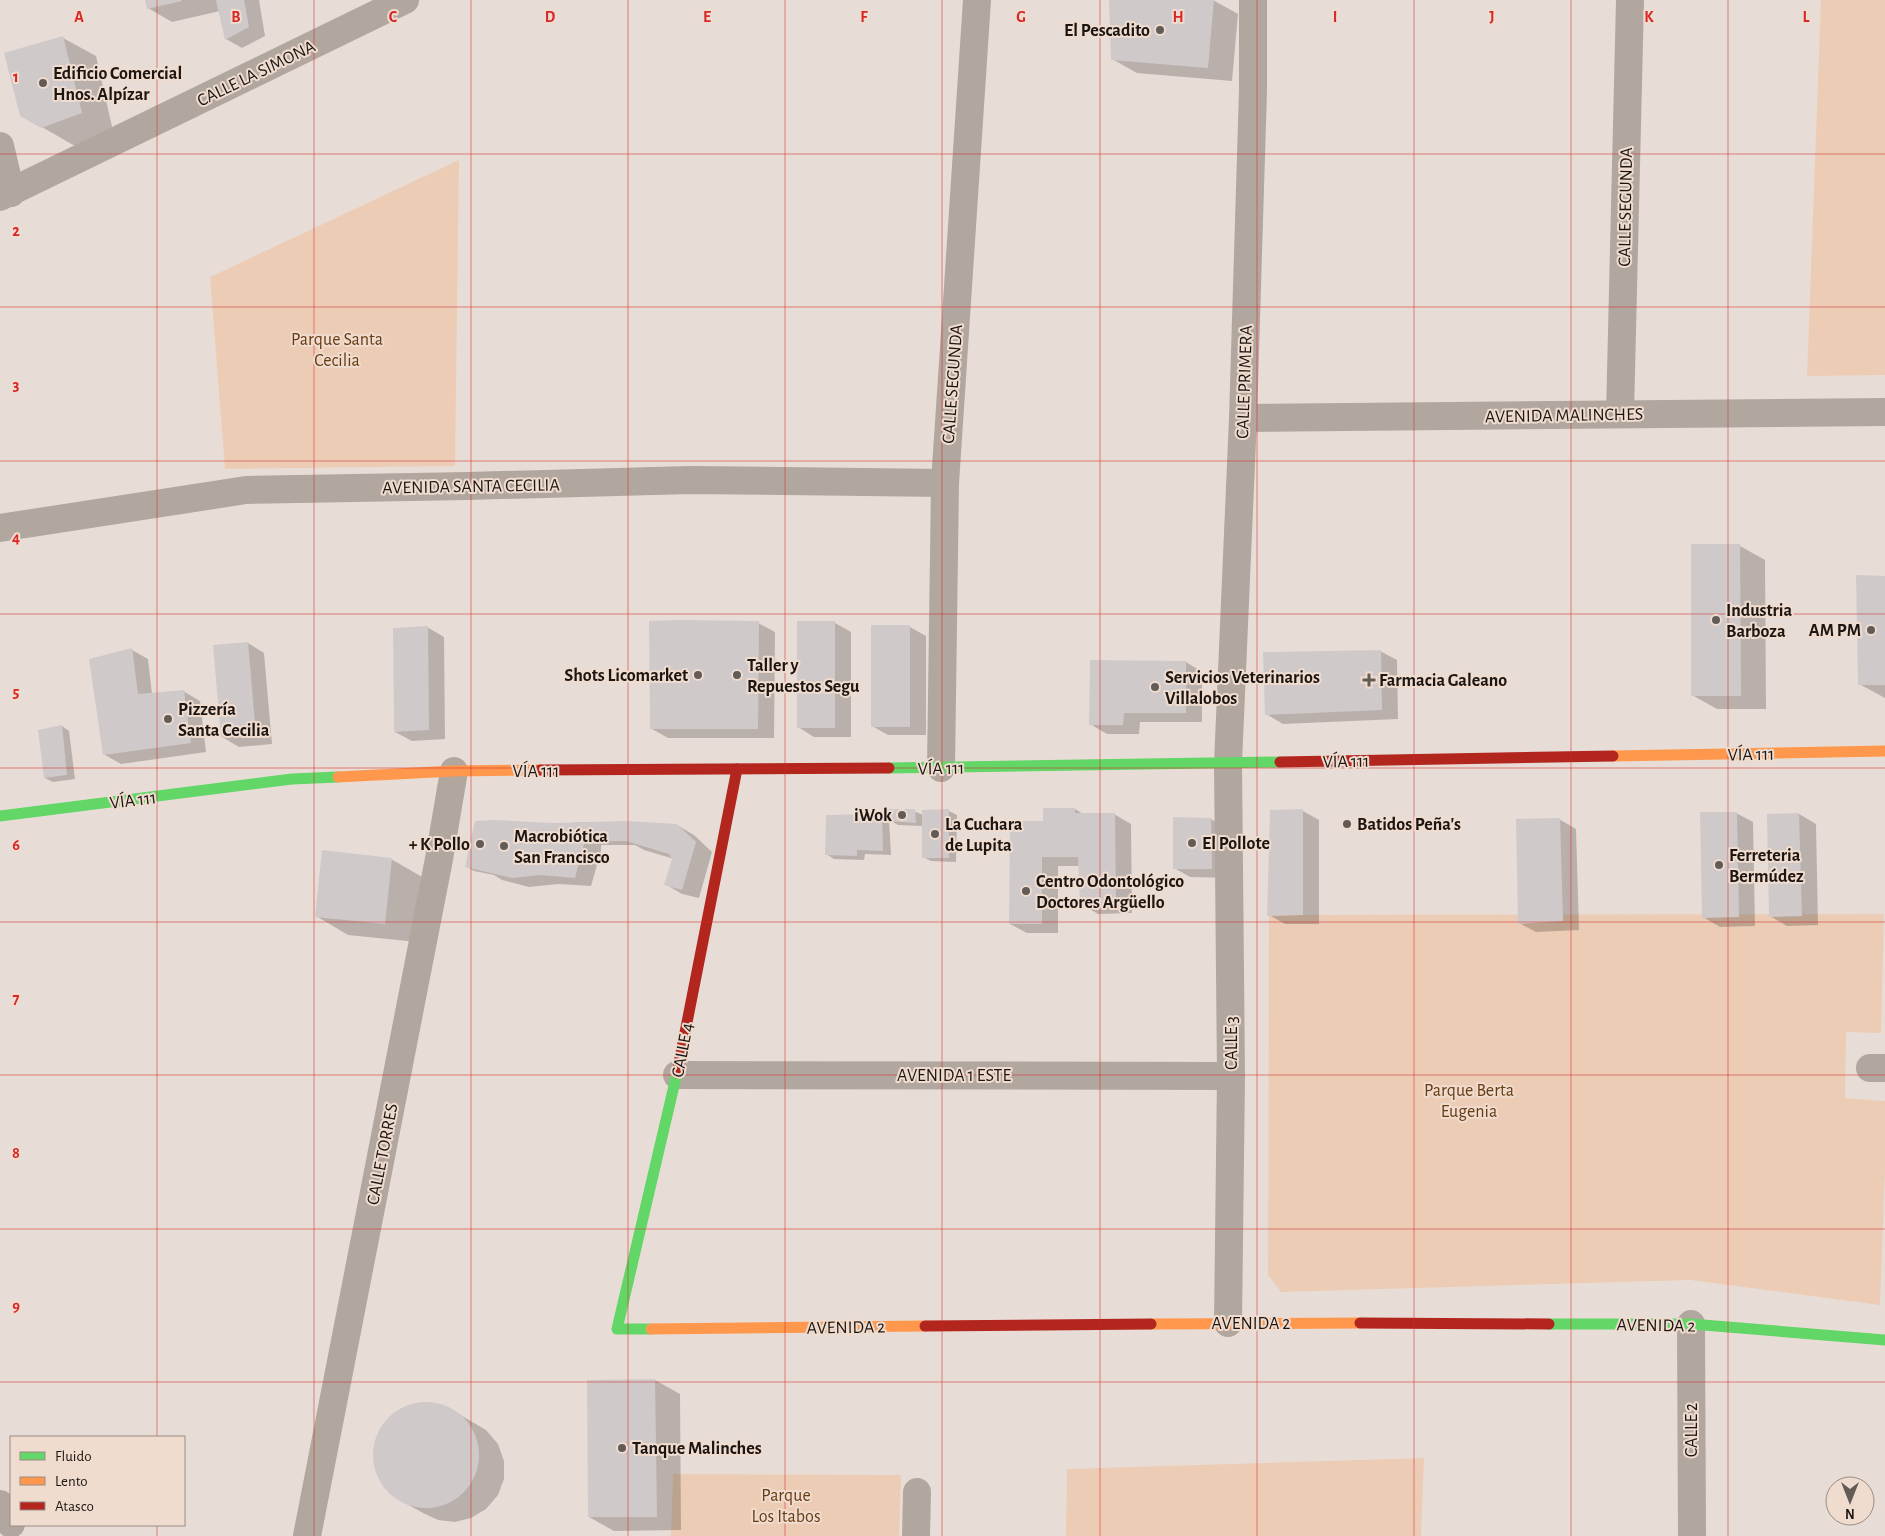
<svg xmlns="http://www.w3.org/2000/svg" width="1885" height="1536" font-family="'Alegreya Sans',sans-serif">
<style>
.green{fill:#ecccb5}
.shadow{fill:#0003}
.building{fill:#d0c9ca}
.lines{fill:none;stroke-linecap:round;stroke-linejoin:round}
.street{stroke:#b2a79f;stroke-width:28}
.fast{stroke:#63d668;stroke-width:11}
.slow{stroke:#ff974d;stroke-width:11}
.jam{stroke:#b3261e;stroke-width:11}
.grid{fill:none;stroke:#d62828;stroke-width:1;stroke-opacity:0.55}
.poi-dot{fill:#635b56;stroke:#efdccf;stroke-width:2}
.labels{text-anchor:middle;stroke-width:4;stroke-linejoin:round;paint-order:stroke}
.poi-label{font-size:18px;font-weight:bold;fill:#1c1511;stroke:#efdccf;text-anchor:start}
.street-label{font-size:18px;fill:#1c1511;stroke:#efdccf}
.park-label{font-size:18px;fill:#683b12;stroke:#efdccf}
.grid-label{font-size:16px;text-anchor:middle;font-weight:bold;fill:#d62828;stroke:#efdccf;stroke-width:4;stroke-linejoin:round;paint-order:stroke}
</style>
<rect width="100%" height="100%" fill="#e8ddd6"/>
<g class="green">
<polygon points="1821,0 1885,0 1885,375 1807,376"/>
<polygon points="459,160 455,466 225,469 210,277"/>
<polygon points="1884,914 1881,1033 1846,1032 1845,1098 1885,1101 1885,1171 1880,1305 1690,1280 1281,1292 1268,1275 1269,915"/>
<polygon points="1424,1458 1421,1536 1066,1536 1067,1469"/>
<polygon points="673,1474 901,1475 899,1536 671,1536"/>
</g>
<g class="shadow">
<polygon points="146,0 259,0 265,36 242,48 226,39 220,11 172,22 148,8"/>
<polygon points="1110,0 1213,0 1238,14 1232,81 1137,73 1112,59"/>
<polygon points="63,38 96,56 113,131 75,146 21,115"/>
<polygon points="1740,546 1765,560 1766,709 1717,709 1692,695"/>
<polygon points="1885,577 1885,698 1859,684"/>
<polygon points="758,623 775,632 774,738 668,738 652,729"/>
<polygon points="835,623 851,632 851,737 814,737 798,727"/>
<polygon points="427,627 444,637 445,739 412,741 395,732"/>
<polygon points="910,627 926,636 926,735 888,735 872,726"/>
<polygon points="248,643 264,653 272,744 239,747 222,737"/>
<polygon points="132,650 148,659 152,694 183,691 200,701 206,752 121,764 105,755"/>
<polygon points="1380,651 1397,660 1398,719 1283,724 1266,714"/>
<polygon points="1186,662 1202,672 1202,722 1140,722 1139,734 1107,734 1090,724"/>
<polygon points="62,726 69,731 75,779 53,782 45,778"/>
<polygon points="1075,809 1083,814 1114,814 1131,824 1132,913 1098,914 1081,904 1079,866 1058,866 1058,933 1027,933 1010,924 1044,823"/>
<polygon points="914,811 923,815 923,811 949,811 957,815 956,862 931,861 923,857 923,826 898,825 889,820 891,855 865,854 864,860 834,859 826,854 881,815 890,820"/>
<polygon points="1303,811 1319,820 1319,924 1285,924 1269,915"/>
<polygon points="1736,813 1753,822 1755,926 1720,927 1703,917"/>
<polygon points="1799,814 1816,824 1818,925 1787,926 1770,916 1768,815"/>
<polygon points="1211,819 1227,829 1228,878 1190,877 1174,868"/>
<polygon points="1559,819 1576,829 1579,930 1536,932 1519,923"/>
<polygon points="585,822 677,825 694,835 712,852 699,898 682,894 665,884 674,859 644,850 635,845 601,845 601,851 591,886 558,884 529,887 502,880 494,875 474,871 467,867 553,824"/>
<polygon points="391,859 424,878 417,942 348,935 316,916"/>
<polygon points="655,1380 680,1394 681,1530 614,1531 589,1517 588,1381"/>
<polygon points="428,1403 445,1406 486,1430 498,1444 504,1461 504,1479 498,1495 486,1509 471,1518 455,1522 438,1520 423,1513 398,1499 385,1487 377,1473 374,1457 376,1441 382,1426 394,1414 410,1405"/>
</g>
<g class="building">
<polygon points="145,0 181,0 182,1 147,9"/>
<polygon points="216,0 244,0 249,27 225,40"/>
<polygon points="1109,0 1214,0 1208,68 1111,60"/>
<polygon points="63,36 82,113 41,128 20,116 4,53"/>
<polygon points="1691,544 1740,544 1741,696 1691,696"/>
<polygon points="1856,575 1885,576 1885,685 1858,685"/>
<polygon points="680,620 759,621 758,729 650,729 649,621"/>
<rect x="797" y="621" width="38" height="107"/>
<rect x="871" y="625" width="39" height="102"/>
<polygon points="428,626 429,730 394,732 393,628"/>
<polygon points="248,642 256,735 221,738 213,645"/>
<polygon points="132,648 138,694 184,690 191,743 103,755 89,659"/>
<polygon points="1381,650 1382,710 1265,715 1263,652"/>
<polygon points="1090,660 1186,661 1186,713 1124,713 1123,725 1089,725"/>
<polygon points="62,725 67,775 44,778 38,730"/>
<polygon points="1043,808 1075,808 1075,813 1115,813 1116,904 1080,905 1078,857 1042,857 1042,924 1009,924 1010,821 1043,821"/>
<polygon points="888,809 915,809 916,823 888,821"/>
<polygon points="949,809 949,858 922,858 922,810"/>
<polygon points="1303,809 1303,915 1267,916 1270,810"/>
<polygon points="1700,812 1737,812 1739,917 1702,918"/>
<polygon points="1799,813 1802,916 1769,917 1767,814"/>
<polygon points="882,814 883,851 857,850 857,856 825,855 826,815"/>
<polygon points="1173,817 1211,818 1212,869 1173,869"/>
<polygon points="1560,818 1563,921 1518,924 1516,819"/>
<polygon points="495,820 553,823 626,821 677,824 696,842 682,890 664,885 672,859 669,854 626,841 585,841 575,878 540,875 512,878 465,867 475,821"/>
<polygon points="322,850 392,858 385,924 315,917"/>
<polygon points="655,1379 657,1517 588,1517 587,1380"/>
<circle cx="426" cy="1455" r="53"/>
</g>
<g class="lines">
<g class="street">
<polyline points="0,146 11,193"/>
<polyline points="0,197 405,0"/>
<polyline points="1620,414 1630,0"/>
<polyline points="1243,418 1885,412"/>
<polyline points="0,528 246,490 468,486 690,480 945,483"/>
<polyline points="941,768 945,483 977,0"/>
<polyline points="1870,1068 1885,1068"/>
<polyline points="677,1075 1231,1076"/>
<polyline points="1228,1323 1231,1076 1228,763 1243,418 1253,90 1253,0"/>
<polyline points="1691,1324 1692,1536"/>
<polyline points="0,1504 11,1524"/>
<polyline points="307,1536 439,859 454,771"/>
<polyline points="916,1536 917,1492"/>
</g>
<g class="fast">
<polyline points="889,768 1280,762"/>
<polyline points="0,816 292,779 338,777"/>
<polyline points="1549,1324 1691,1324 1885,1340"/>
<polyline points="651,1329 617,1329 677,1073"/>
</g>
<g class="slow">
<polyline points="1613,756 1885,751"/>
<polyline points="338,777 454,771 540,770"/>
<polyline points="1151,1324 1360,1323"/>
<polyline points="651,1329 925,1326"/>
</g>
<g class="jam">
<polyline points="1280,762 1613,756"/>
<polyline points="540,770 889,768"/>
<polyline points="677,1073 737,769"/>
<polyline points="1360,1323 1549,1324"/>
<polyline points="925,1326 1151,1324"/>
</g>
</g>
<path class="grid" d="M157,0v1437M314,0v1536M471,0v1536M628,0v1536M785,0v1536M942,0v1536M1100,0v1536M1257,0v1536M1414,0v1536M1571,0v1536M1728,0v1536M0,154h1885M0,307h1885M0,461h1885M0,614h1885M0,768h1885M0,922h1885M0,1075h1885M0,1229h1885M0,1382h1885M157,1525v11"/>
<g class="poi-dot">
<circle cx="1160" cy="30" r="5"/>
<circle cx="43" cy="83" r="5"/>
<circle cx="1716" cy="620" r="5"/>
<circle cx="1871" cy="630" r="5"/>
<circle cx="698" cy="675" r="5"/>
<circle cx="737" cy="675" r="5"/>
<path d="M1366.5 672.5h5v5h5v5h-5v5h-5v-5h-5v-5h5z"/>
<circle cx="1155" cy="687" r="5"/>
<circle cx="168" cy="719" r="5"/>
<circle cx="902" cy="815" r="5"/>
<circle cx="1347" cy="824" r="5"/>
<circle cx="935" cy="834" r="5"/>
<circle cx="1192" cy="843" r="5"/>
<circle cx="480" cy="844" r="5"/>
<circle cx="504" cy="846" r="5"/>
<circle cx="1719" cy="865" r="5"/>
<circle cx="1026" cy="891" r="5"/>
<circle cx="622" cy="1448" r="5"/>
</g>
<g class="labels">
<g class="poi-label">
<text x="1150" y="36" text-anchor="end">El Pescadito</text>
<text x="53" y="79">Edificio Comercial<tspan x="53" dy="21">Hnos. Alpízar</tspan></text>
<text x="1726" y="616">Industria<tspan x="1726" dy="21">Barboza</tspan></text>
<text x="1861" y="636" text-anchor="end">AM PM</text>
<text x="747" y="671">Taller y<tspan x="747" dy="21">Repuestos Segu</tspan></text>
<text x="688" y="681" text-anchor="end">Shots Licomarket</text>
<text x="1165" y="683">Servicios Veterinarios<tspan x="1165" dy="21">Villalobos</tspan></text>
<text x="1379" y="686">Farmacia Galeano</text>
<text x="178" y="715">Pizzería<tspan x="178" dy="21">Santa Cecilia</tspan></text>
<text x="892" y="821" text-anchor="end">iWok</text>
<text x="945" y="830">La Cuchara<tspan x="945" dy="21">de Lupita</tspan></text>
<text x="1357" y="830">Batidos Peña's</text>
<text x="514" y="842">Macrobiótica<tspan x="514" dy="21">San Francisco</tspan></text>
<text x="1202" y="849">El Pollote</text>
<text x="470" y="850" text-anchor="end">+ K Pollo</text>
<text x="1729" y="861">Ferreteria<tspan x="1729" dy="21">Bermúdez</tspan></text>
<text x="1036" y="887">Centro Odontológico<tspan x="1036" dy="21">Doctores Argüello</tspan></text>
<text x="632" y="1454">Tanque Malinches</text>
</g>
<g class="street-label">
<text transform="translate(256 73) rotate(-26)" y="6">CALLE LA SIMONA</text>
<text transform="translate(1625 207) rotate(-89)" y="6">CALLE SEGUNDA</text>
<text transform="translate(1244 382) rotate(-88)" y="6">CALLE PRIMERA</text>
<text transform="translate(952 384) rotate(-86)" y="6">CALLE SEGUNDA</text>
<text transform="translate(1564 415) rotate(-1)" y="6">AVENIDA MALINCHES</text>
<text transform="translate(471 486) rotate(-1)" y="6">AVENIDA SANTA CECILIA</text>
<text transform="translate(1751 754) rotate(-1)" y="6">VÍA 111</text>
<text transform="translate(1346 761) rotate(-1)" y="6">VÍA 111</text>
<text transform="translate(941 768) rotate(-1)" y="6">VÍA 111</text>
<text x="536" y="777">VÍA 111</text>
<text transform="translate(133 800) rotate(-7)" y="6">VÍA 111</text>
<text transform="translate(1231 1043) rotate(-90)" y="6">CALLE 3</text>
<text transform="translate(682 1050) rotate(-79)" y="6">CALLE 4</text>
<text x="954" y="1081">AVENIDA 1 ESTE</text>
<text transform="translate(382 1154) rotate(-79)" y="6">CALLE TORRES</text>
<text x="1251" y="1329">AVENIDA 2</text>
<text transform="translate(1656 1325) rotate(1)" y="6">AVENIDA 2</text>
<text transform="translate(846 1327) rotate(-1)" y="6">AVENIDA 2</text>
<text transform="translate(1691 1430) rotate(-90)" y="6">CALLE 2</text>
</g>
<g class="park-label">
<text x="337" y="345">Parque Santa<tspan x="337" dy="21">Cecilia</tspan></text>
<text x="1469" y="1096">Parque Berta<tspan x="1469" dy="21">Eugenia</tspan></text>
<text x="786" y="1501">Parque<tspan x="786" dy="21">Los Itabos</tspan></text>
</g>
</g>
<g class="grid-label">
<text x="79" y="22">A</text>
<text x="236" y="22">B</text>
<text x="393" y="22">C</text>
<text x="550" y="22">D</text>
<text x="707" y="22">E</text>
<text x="864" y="22">F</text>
<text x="1021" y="22">G</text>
<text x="1178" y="22">H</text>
<text x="1335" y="22">I</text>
<text x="1492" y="22">J</text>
<text x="1649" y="22">K</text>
<text x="1806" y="22">L</text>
<text x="16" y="82">1</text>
<text x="16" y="236">2</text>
<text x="16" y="390">3</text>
<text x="16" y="543">4</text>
<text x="16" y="697">5</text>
<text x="16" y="850">6</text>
<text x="16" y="1004">7</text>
<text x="16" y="1158">8</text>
<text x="16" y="1311">9</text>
</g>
<rect x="10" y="1436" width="175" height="90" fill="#efdccf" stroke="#9b8c83"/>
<rect x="20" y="1452" width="25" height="8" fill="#63d668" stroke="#9b8c83"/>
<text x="55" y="1461" font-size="15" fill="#1c1511">Fluido</text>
<rect x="20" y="1477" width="25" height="8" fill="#ff974d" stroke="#9b8c83"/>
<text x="55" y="1486" font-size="15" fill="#1c1511">Lento</text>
<rect x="20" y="1502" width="25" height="8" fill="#b3261e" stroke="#9b8c83"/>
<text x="55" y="1511" font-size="15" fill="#1c1511">Atasco</text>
<g transform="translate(1850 1501) rotate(180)"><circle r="24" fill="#efdccf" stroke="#9b8c83"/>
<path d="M0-4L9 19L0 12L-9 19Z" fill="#635b56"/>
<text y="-8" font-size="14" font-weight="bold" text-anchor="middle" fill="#1c1511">N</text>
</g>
</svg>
